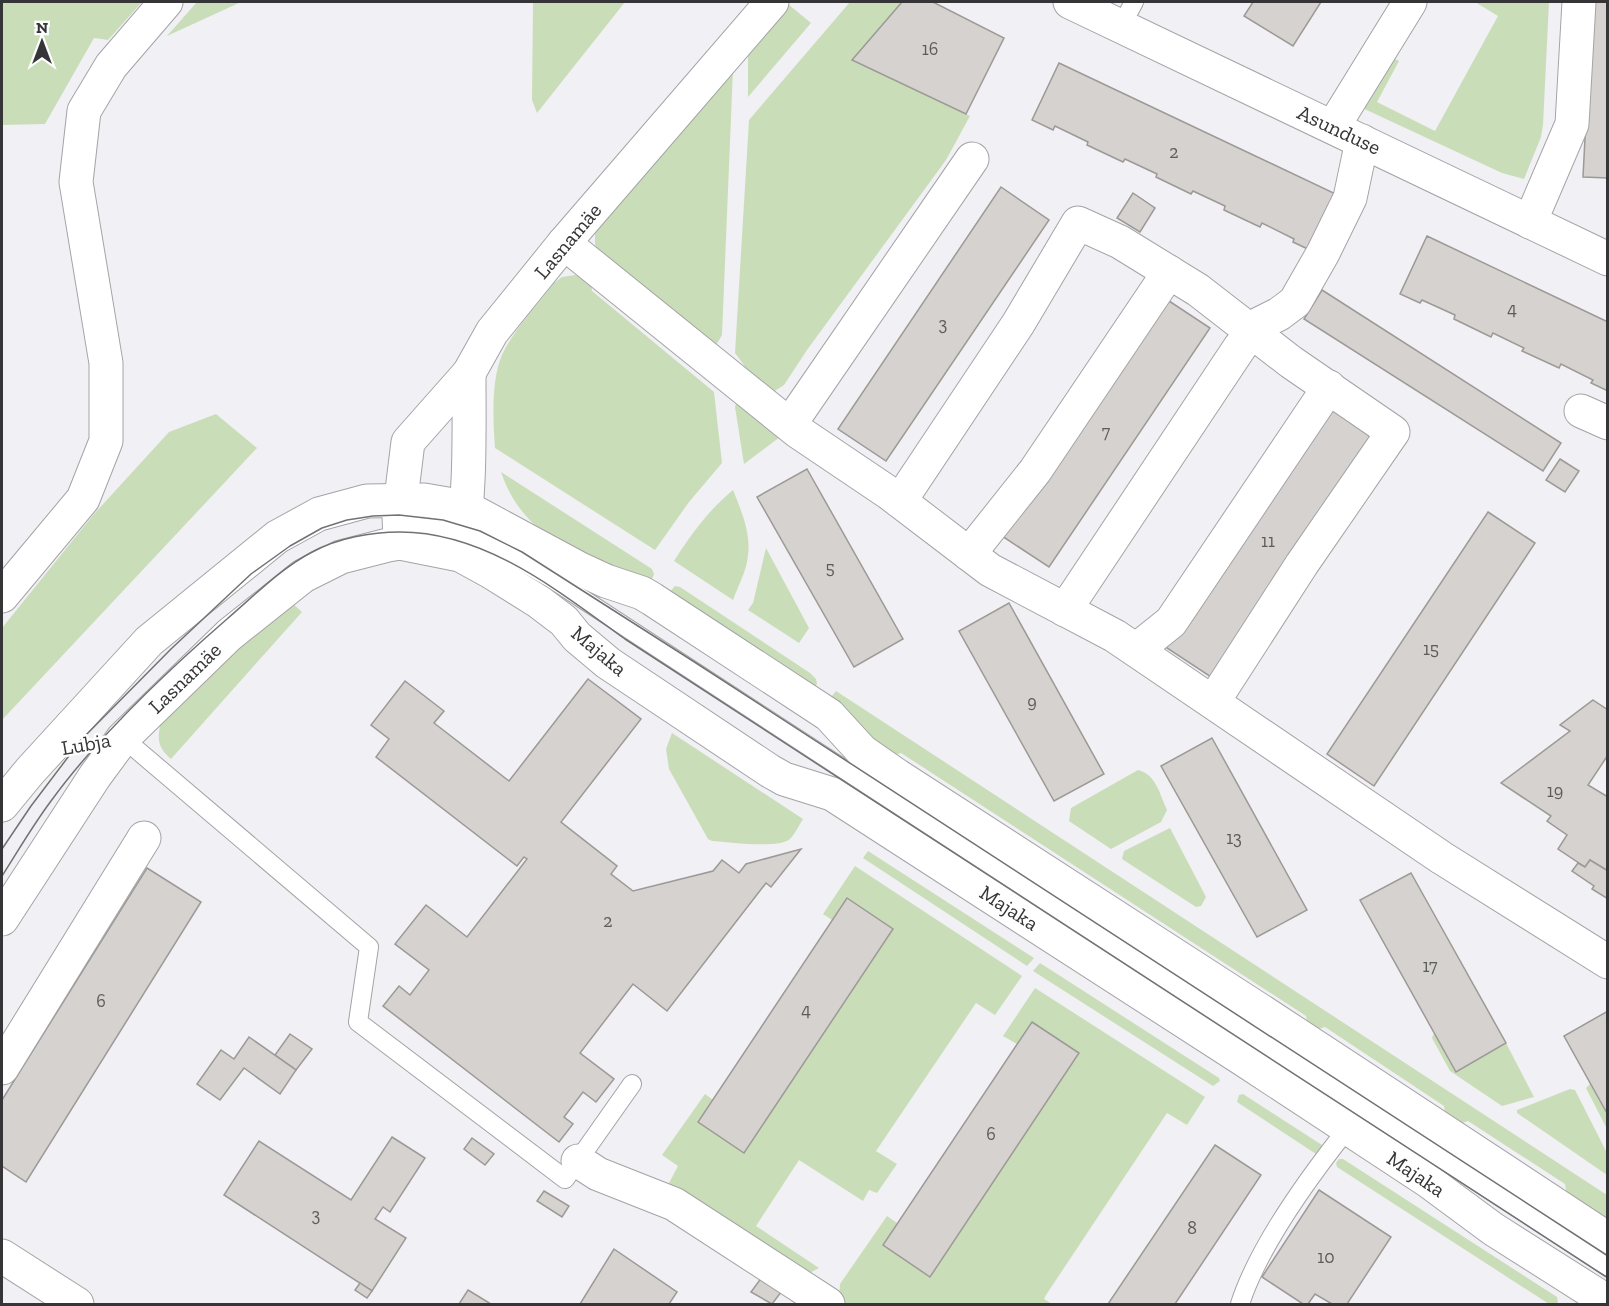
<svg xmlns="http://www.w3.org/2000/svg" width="1609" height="1306" font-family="'Zilla Slab',serif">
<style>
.green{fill:#c9deb8}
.building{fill:#d5d2cf;stroke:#9c9996;stroke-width:1.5}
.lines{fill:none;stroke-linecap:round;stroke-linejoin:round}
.service-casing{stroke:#a4a3a6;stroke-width:20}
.minor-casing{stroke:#a4a3a6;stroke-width:35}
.tertiary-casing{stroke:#a4a3a6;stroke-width:35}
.service{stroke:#fff;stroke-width:18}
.minor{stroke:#fff;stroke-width:33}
.tertiary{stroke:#fff;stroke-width:33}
.tram{stroke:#727174;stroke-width:1.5}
.labels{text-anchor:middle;stroke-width:5;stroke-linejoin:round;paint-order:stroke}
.number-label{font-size:18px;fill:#5d5c5c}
.street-label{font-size:21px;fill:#353436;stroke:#fefefe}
</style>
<rect width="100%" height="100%" fill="#f1f0f4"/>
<g class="green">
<polygon points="2,2 142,2 108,40 94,38 45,124 2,125"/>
<polygon points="197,2 241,2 167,36"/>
<polygon points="533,2 625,2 537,113 532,100"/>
<polygon points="850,2 902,2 853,60 970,116 946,160 807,350 784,385 770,394 746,377 744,365 735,353 749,120"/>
<polygon points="1475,2 1549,2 1543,125 1541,137 1524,179 1502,173 1358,106 1387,55 1399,61 1377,102 1435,131 1498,16"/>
<polygon points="788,4 811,23 748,97 748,52"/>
<polygon points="733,69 722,335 715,347 598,256 595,244 595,232"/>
<path d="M575,275l16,6 1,10 122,101 8,71 -33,39 -34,48 -160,-102c-2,-27 -4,-68 7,-93 12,-26 35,-49 52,-72l8,-6z"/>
<polygon points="737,400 784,434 744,464 735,407"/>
<polygon points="216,414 257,448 2,720 2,628 94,514 169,432"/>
<path d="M501,472l151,97 2,5 -5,12 -105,-53c-21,-17 -34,-35 -43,-61z"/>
<path d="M733,490c8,20 18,43 15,65 -1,15 -10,31 -15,45l-59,-39c18,-28 33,-49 59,-71z"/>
<polygon points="766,548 809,628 799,643 748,610 753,603"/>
<polygon points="675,586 680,587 810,673 816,679 817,684 812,691 666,596"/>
<path d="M289,600l13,12 -131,147c-12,-10 -14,-18 -11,-33z"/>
<polygon points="836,691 1607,1195 1607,1226 1568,1200 1565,1184 1468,1121 1453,1126 1447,1122 1444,1106 1325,1027 1309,1032 1306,1016 901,753 886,758 828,701"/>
<path d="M672,733l131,86c-4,6 -8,15 -13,20 -12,10 -61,3 -78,2l-4,-2 -39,-70 -3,-20z"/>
<path d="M1138,770c18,4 22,25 29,40l-6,12 -50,27 -42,-28 2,-13z"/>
<polygon points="1170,828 1206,897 1201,906 1196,907 1122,859 1124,851"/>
<polygon points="868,851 1034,958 1027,966 863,858"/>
<polygon points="855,866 1022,976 995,1015 976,1003 876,1151 897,1164 877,1193 869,1190 863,1201 799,1160 756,1226 819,1268 804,1276 668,1185 678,1166 662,1155 705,1094 713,1100 745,1152 892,930 847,898 832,920 823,914"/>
<polygon points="1040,963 1219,1078 1220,1081 1213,1086 1033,971"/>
<polygon points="1035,988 1205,1097 1187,1125 1167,1113 1046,1295 1044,1299 1052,1304 846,1304 839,1300 840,1284 887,1216 897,1223 883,1245 930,1277 1078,1053 1032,1022 1017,1044 1003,1036"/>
<polygon points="1434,1033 1456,1071 1506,1043 1534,1097 1502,1106 1450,1071 1432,1038"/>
<polygon points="1590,1084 1607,1115 1607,1129 1586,1088"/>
<polygon points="1570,1089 1575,1090 1607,1153 1607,1175 1517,1113 1517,1110"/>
<polygon points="1243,1094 1322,1145 1322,1149 1320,1153 1316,1154 1237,1102 1239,1095"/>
<polygon points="1339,1159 1343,1159 1557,1297 1558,1302 1556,1304 1549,1304 1337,1167 1336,1163"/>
</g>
<g class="building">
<polygon points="902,2 933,2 1004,38 966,114 852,60"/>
<polygon points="1253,2 1321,2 1293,46 1244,16"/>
<polygon points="1592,2 1608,2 1608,178 1583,177"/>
<polygon points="1059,63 1340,196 1314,252 1293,242 1294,239 1262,223 1260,227 1224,210 1225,206 1193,191 1191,194 1156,177 1157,174 1125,159 1123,162 1087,145 1088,142 1055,126 1053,130 1032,120"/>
<polygon points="1001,187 1049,220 886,461 838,429"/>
<polygon points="1133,193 1155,208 1140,232 1117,218"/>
<polygon points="1427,236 1608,322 1608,391 1591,383 1593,380 1561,364 1559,368 1522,351 1524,348 1493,333 1491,337 1454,319 1455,315 1422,300 1420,303 1400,294"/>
<polygon points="1322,290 1561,443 1543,471 1304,319"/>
<polygon points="1163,297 1210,328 1049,567 1002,536"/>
<polygon points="1325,404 1373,436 1211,677 1164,646"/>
<polygon points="1560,459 1579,471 1565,492 1546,480"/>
<polygon points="807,469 903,639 854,667 757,497"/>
<polygon points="1488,512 1535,543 1374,786 1327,754"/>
<polygon points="1009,603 1104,774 1054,801 959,631"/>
<polygon points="588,679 641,719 561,822 617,866 611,874 633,891 713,871 722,860 739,873 746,864 801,849 771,887 766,883 667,1011 633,984 580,1053 614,1079 596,1102 583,1092 564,1117 573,1124 559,1142 383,1006 399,986 410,995 429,970 395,944 426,905 467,937 527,859 524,857 517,866 376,757 389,739 371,725 405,681 444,711 434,723 509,781"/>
<polygon points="1593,700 1608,710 1608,755 1588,785 1608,797 1608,871 1590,860 1585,867 1558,849 1567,835 1547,821 1551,816 1501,783 1570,731 1560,725"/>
<polygon points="1212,738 1307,910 1257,937 1161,766"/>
<polygon points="1590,860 1608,871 1608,899 1592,889 1594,886 1572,871 1578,863 1585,867"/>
<polygon points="147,868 201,902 26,1182 2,1166 2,1100"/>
<polygon points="1411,873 1506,1043 1456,1072 1360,900"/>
<polygon points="847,898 893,929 744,1153 698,1122"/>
<polygon points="1608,1011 1608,1115 1564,1036"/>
<polygon points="1032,1022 1079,1053 930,1277 883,1245"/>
<polygon points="290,1034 312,1049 296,1070 275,1055"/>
<polygon points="249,1037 296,1070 280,1094 244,1068 220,1100 197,1084 221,1050 234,1059"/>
<polygon points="392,1137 425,1158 390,1212 383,1207 375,1219 406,1238 372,1291 224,1195 259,1141 351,1200"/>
<polygon points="472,1138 494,1154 485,1165 464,1149"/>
<polygon points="1215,1145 1261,1175 1175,1304 1108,1304"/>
<polygon points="1319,1190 1391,1237 1347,1304 1332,1304 1315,1294 1308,1304 1303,1304 1262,1277"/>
<polygon points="544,1191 569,1206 562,1217 537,1201"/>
<polygon points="614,1249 677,1292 669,1304 580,1304"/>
<polygon points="765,1273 785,1287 772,1304 751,1292"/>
<polygon points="360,1283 372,1291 367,1298 355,1290"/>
<polygon points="468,1290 491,1304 459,1304"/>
</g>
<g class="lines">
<g class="service-casing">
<g id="service">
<polyline points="1121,26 1134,2"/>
<polyline points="399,522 450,530 491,544 552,579 1608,1267"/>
<polyline points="123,738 369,947 358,1022 565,1179 632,1084"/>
<path d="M1240,1304c19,-59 69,-127 108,-176"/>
</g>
</g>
<g class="minor-casing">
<g id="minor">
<polyline points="1070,2 1608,259"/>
<polyline points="1333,127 1410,2"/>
<polyline points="1530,222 1572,124 1579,2"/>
<polyline points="564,243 797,431 889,493 990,570 1115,636 1442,858 1608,962"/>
<polyline points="1581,411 1608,423"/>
<polyline points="790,424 972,159"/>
<polyline points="900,501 1018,324 1078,223 1120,242 1198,290 1291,362 1393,432 1302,564 1213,702"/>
<polyline points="400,543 399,515 408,442 469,373 492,332 564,243 772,2"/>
<polyline points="969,554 1035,471 1169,272"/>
<path d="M460,555c11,-60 9,-121 9,-182"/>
<polyline points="1065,610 1240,347 1259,324 1279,314 1295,302 1323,253 1350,198 1362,141"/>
<polyline points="1136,650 1171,622 1329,387"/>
<polyline points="2,1068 144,838"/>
<polyline points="578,1161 598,1174 674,1204 828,1304"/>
<polyline points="2,1256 77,1304"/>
</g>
</g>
<g class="tertiary-casing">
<g id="tertiary">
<polyline points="2,596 83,499 106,441 106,363 76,182 84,111 111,66 166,2"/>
<polyline points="2,805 30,771 149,641 277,537 319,514 367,501 424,500 465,507 580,569 606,581 642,593 652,599 829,715 862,751 898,776 1272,1018 1608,1239"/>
<polyline points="2,919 95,776 123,738 229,635 303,576 341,557 388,545 400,543 460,555 491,572 539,602 564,621 577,637 608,663 770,771 784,779 832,794 1244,1060 1428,1181 1493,1229 1608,1302"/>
</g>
</g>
<use href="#service" class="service"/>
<use href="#minor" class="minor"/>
<use href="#tertiary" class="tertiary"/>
<g class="tram">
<polyline points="2,849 31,806 81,740 171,649 251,574 290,546 322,528 347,520 373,516 399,515 443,520 480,531 522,552 696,663 1608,1256"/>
<path d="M2,876c16,-25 31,-51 49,-75 48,-66 115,-129 176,-182 28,-24 53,-50 85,-67 26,-14 59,-20 88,-20 86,0 158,59 225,107l983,639"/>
</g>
</g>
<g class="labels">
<g class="number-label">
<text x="930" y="55">16</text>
<text x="1174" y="158">2</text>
<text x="1512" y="315">4</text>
<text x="943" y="330">3</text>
<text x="1106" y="438">7</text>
<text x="1268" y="547">11</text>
<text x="830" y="574">5</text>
<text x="1431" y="655">15</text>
<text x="1032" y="708">9</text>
<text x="1555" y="797">19</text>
<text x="1234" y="844">13</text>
<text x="608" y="927">2</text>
<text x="1430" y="972">17</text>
<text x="101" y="1007">6</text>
<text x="806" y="1016">4</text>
<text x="991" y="1140">6</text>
<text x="316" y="1221">3</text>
<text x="1192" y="1234">8</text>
<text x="1326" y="1263">10</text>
</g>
<g class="street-label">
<text transform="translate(1339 130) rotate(25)" y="7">Asunduse</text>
<text transform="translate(568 241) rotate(-50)" y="7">Lasnamäe</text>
<text transform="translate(599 651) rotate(40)" y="7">Majaka</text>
<text transform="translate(185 678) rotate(-44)" y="7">Lasnamäe</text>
<text transform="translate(86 744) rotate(-10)" y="7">Lubja</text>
<text transform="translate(1009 908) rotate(33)" y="7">Majaka</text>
<text transform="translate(1416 1174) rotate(34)" y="7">Majaka</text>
</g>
</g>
<rect width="1609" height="1306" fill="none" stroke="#353436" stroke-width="6"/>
<g transform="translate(42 42)" stroke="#fefefe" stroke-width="4.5" paint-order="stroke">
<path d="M0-4.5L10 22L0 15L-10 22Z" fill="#353436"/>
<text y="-9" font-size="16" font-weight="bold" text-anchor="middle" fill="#353436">N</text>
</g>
</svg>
